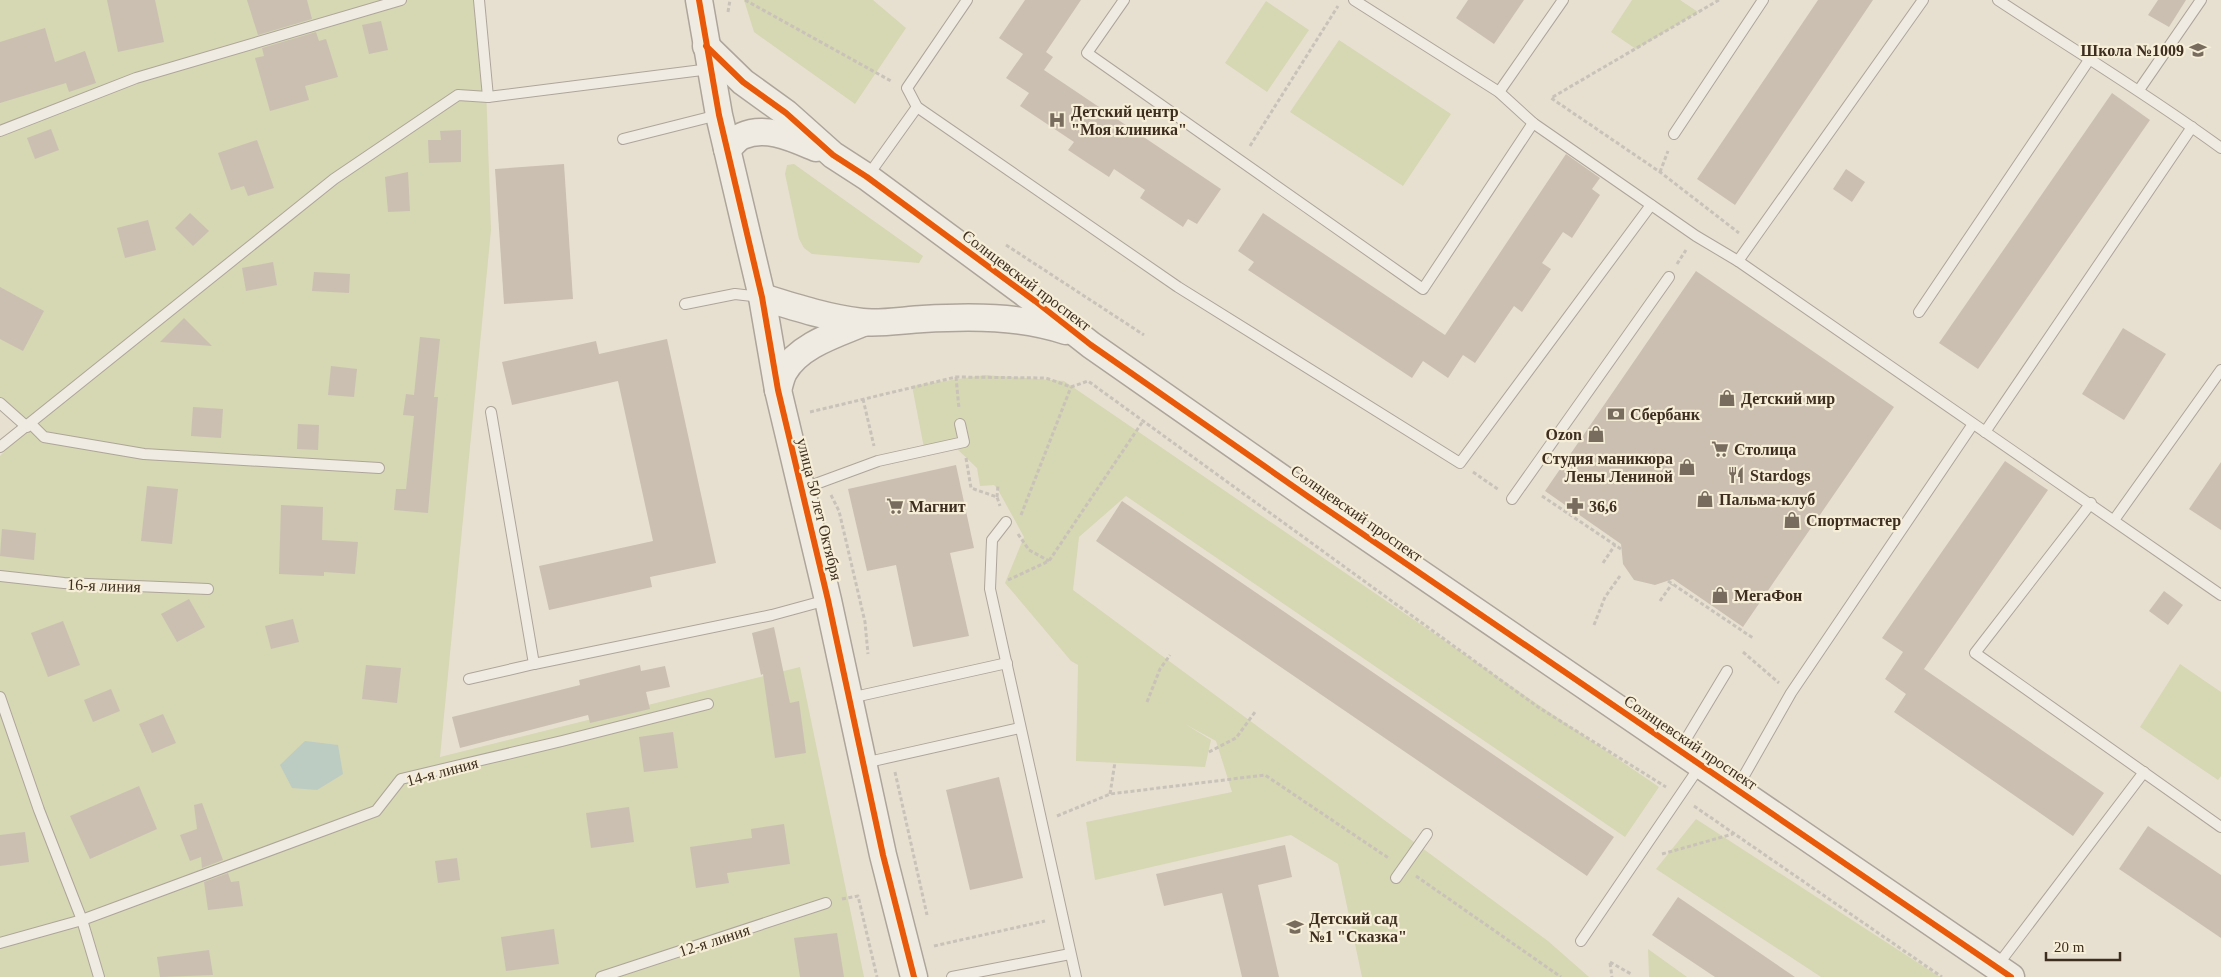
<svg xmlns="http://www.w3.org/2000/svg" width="2221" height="977" font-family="'Times New Roman',serif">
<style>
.green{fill:#d6d7b3}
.water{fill:#bcccc2}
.building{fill:#cbbfb2}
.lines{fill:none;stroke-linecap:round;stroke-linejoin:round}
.service-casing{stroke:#ada599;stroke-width:12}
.tertiary-casing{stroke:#ada599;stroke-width:29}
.path{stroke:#c8c2b9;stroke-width:3;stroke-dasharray:4 2.5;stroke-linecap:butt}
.service{stroke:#efebe3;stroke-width:10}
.tertiary{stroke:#efebe3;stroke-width:26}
.cycleway-casing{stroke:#f7eed8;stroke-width:9}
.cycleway{stroke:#e8590c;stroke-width:6}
.labels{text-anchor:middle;stroke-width:4.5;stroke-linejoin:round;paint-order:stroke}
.poi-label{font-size:16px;font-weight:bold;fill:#3d2e20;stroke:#f7eed8;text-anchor:start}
.street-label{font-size:16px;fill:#3d2e20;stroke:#f7eed8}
</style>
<rect width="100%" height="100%" fill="#e7e0d1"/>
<g class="green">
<polygon points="0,0 483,0 491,230 440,757 800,667 864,977 0,977 0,456 27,427 0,408"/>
<polygon points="744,0 873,0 906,28 855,104 754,32"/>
<polygon points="1632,0 1680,0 1698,12 1636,49 1611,32"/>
<polygon points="1266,1 1309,30 1267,92 1225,63"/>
<polygon points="1339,40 1451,114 1403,186 1290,112"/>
<polygon points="794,164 923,256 919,263 812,254 804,248 799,239 785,174 787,165"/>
<polygon points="985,375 1064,381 1659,787 1625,837 1126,496 1079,537 1073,590 1548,941 1589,977 1362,977 1338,864 1291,835 1095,880 1086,822 1232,792 1216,741 1185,724 1211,740 1205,767 1076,761 1078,665 1071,661 1005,583 1024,537 997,488 994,485 980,486 977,468 956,448 924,448 912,386"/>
<polygon points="2180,664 2221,692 2221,776 2218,780 2140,727"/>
<polygon points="1696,819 1940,977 1821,977 1656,869"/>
<polygon points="1648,949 1687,977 1649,977"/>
</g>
<polygon class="water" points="305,741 338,745 343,774 317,790 292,788 280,765"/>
<g class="building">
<polygon points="107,0 155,0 164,42 118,52"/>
<polygon points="247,0 307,0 312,19 258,35"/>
<polygon points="1025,0 1081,0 1046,52 1053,57 1044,70 1221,189 1197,224 1188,219 1183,227 1140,198 1145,190 1114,169 1109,177 1089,164 1068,150 1074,142 1020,106 1029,93 1006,78 1023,54 999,38"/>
<polygon points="1468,0 1524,0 1494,44 1456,18"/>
<polygon points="1818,0 1873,0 1735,205 1697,179"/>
<polygon points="2158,0 2186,0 2169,27 2148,15"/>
<polygon points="381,21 388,50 369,54 362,25"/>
<polygon points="45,28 55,62 85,51 96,83 69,92 66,83 0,103 0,42"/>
<polygon points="316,32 319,41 326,39 338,77 305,86 309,100 270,111 255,58 264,56 262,48"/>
<polygon points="2112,93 2150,120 1978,369 1939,343"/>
<polygon points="51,129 59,150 35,159 27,138"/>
<polygon points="461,130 461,162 429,163 428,140 441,140 440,131"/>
<polygon points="257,140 274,188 248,196 244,186 231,190 218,153"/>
<polygon points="1566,154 1600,178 1592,189 1600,195 1572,238 1563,232 1542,263 1551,269 1522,312 1514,306 1475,363 1463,355 1448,378 1423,361 1412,378 1248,270 1254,262 1238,251 1263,213 1445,335"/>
<polygon points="564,164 573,299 504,304 495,169"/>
<polygon points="1846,169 1865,182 1852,202 1833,189"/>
<polygon points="408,172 410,211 388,212 385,177"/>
<polygon points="190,213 209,231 193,246 175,228"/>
<polygon points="148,220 156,250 125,258 117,228"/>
<polygon points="273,262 277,285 246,291 242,268"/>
<polygon points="1696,271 1894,407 1743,627 1673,579 1655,585 1634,580 1623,564 1621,544 1545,491"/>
<polygon points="314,272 350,274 349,293 312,291"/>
<polygon points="0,287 44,311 23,351 0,339"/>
<polygon points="184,318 212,346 160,342"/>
<polygon points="2123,328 2166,354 2124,420 2082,394"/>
<polygon points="420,337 440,339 434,397 438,397 428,513 394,510 396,489 406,489 414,416 403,415 406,394 414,395"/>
<polygon points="667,339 716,563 650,577 652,587 549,610 539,566 653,541 618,381 512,405 502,362 596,341 599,354"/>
<polygon points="331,366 357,369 354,397 328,395"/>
<polygon points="193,407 223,409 221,438 191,436"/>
<polygon points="298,424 319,425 318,450 297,449"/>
<polygon points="2005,461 2048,490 1924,669 2104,793 2073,836 1894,712 1906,694 1885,679 1903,652 1882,638"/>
<polygon points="2221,462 2221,530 2189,509"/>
<polygon points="956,465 974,548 950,553 969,636 913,647 896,565 867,571 848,489"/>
<polygon points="147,486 178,489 172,544 141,541"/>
<polygon points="1122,501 1614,837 1587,876 1096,541"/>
<polygon points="281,505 323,507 322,540 358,542 355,574 324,572 324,576 279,574"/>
<polygon points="2,529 36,533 34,560 0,556"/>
<polygon points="2164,591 2183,605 2168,625 2149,611"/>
<polygon points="189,599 205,627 177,642 161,614"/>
<polygon points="293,619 299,642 271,649 265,626"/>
<polygon points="63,621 80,665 48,677 31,633"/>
<polygon points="774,627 790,703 799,701 806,753 775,758 763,674 761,675 752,633"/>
<polygon points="366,665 401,668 397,703 362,699"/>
<polygon points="640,665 641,671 665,666 670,687 646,692 650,709 590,723 588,715 460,748 452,717 580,685 579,680"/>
<polygon points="111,689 120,711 93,722 84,700"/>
<polygon points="163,714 176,743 152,753 139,724"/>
<polygon points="673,732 678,768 644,772 639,737"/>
<polygon points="999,777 1023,878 970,890 946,790"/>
<polygon points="139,786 157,829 90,859 70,816"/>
<polygon points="202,803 223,860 202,868 201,857 190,861 180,835 197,829 194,805"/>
<polygon points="629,807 634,842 591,848 586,813"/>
<polygon points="784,824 790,864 727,873 729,883 696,888 690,847 752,838 751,829"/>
<polygon points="2148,826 2221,875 2221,938 2119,869"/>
<polygon points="25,832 29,862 0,866 0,835"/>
<polygon points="1285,845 1292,877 1258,885 1279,977 1242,977 1222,893 1164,906 1156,874"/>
<polygon points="457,858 460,880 438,883 435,861"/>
<polygon points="228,873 231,882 239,881 243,906 208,910 204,882"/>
<polygon points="1678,897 1795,977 1715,977 1652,935"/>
<polygon points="554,929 559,964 506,971 501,937"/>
<polygon points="837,933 844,977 800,977 794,938"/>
<polygon points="209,950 213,975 160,977 157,957"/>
</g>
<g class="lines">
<g class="service-casing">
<g id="service">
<polyline points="479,0 488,97"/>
<polyline points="967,0 907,88 917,107 1178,287 1460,463 1651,205"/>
<polyline points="1124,0 1087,53 1423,289 1533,123"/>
<polyline points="1354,0 1499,92 1533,123 1696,236 1738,261 2221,595"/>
<path d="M1998,0c74,49 151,95 223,148"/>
<polyline points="2139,90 2201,0"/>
<polyline points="1499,92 1563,0"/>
<polyline points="0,131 136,78 401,0"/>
<polyline points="1674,134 1763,0"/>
<polyline points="623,139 718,115"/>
<polyline points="867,177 917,107"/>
<polyline points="1738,261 1923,0"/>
<polyline points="685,304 735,294 761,297"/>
<polyline points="1919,312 2089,60"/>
<polyline points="0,403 27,427"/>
<polyline points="491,412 534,664"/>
<polyline points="31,424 44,437 144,454 379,468"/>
<polyline points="1985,432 2192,127"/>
<polyline points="0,447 334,179 458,95 488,97 710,69"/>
<polyline points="802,489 878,461 964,442 960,424"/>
<polyline points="1512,499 1669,277"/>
<polyline points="2091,503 1975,653 2221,827"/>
<polyline points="2114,520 2221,370"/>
<polyline points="1006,522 992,540 990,589 1076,977"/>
<polyline points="0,576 64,583 208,589"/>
<polyline points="469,679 534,664 772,615 827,600"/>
<polyline points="0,697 39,810 82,920 99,977"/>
<polyline points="850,698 1007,663"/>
<polyline points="1680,749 1727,671"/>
<polyline points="864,763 1020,728"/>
<polyline points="1737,788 1791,693 1973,424"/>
<polyline points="1396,878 1427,834"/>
<polyline points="1581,941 1700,766"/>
<polyline points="0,943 82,920 376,811 401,779 562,741 708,704"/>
<polyline points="1997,966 2144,772"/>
<polyline points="601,977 826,903"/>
<polyline points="952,977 1070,954"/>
</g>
</g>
<g class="tertiary-casing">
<g id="tertiary">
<polyline points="699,0 719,115 762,297 778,390 828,600 883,855 914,977"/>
<polyline points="706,46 743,82 786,113 833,155 867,177 1035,301 1091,345 1310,498 2011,977"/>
<path d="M727,149c5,-4 10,-11 15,-13 24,-11 52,3 74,12"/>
<path d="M762,297c32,10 66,21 100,25 18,2 42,-2 61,-3 49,-3 96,-3 143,12"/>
<path d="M778,390c2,-6 3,-13 6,-18 15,-27 53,-38 79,-49"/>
</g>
</g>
<g class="path">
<polyline points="745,0 891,81"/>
<polyline points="1719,0 1551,98 1660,172 1739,233"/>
<polyline points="728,12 730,0"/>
<polyline points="1250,146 1338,6"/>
<polyline points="1660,172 1668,151"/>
<polyline points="1006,245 1144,335"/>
<polyline points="1677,264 1686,250"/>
<polyline points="956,377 959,409"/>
<polyline points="863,399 874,446"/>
<polyline points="810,412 956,377 1046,378 1071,387 1088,381 1538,707 1666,787"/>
<polyline points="966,458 971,488 997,497 1000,506"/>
<polyline points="1473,472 1499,490"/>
<polyline points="831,495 839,511 865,622 868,654"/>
<polyline points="1542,496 1621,549"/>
<polyline points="997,497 998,485"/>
<polyline points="1021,515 1071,387"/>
<polyline points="1018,534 1029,550 1049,561"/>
<polyline points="1603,563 1615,545"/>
<polyline points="1008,580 1049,561 1143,421"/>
<polyline points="1668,581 1753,638"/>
<polyline points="1660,601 1672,584"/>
<polyline points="1594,625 1605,597 1620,576"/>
<polyline points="1743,652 1779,683"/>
<polyline points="1147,702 1160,669 1170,655"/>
<polyline points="1209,752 1236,738 1255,712"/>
<polyline points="895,772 927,915"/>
<polyline points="1110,794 1115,762"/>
<polyline points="1694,806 1942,977"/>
<polyline points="1057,816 1110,794 1265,775 1390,859"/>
<polyline points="1662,854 1733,834"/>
<polyline points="1416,876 1561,977"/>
<polyline points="842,899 858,896 877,977"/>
<polyline points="934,946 1045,921"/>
<polyline points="1610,962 1631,974"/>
<polyline points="1610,963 1612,977"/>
</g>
<use href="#service" class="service"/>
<use href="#tertiary" class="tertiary"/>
<g class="cycleway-casing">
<g id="cycleway">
<polyline points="699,0 719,115 762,297 778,390 828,600 883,855 914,977"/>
<polyline points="706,46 743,82 786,113 833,155 867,177 1035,301 1091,345 1310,498 2011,977"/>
</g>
</g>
<use href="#cycleway" class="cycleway"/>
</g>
<defs>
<g id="school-bare" transform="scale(1.35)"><path d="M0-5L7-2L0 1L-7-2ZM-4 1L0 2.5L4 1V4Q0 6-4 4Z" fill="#786c5e" stroke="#f7eed8" stroke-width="2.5" paint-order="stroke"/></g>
<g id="hospital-bare" transform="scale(1.35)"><path d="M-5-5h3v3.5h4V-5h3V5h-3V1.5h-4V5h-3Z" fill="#786c5e" stroke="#f7eed8" stroke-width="2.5" paint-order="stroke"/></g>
<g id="shop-bare" transform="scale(1.35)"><path d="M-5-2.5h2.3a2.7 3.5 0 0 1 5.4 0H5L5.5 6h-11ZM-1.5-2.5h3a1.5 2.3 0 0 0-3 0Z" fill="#786c5e" stroke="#f7eed8" stroke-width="2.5" paint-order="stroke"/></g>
<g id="bank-bare" transform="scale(1.35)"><path d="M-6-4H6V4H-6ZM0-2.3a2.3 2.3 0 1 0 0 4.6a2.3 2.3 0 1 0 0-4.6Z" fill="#786c5e" stroke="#f7eed8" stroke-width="2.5" paint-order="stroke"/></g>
<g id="supermarket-bare" transform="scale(1.35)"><path d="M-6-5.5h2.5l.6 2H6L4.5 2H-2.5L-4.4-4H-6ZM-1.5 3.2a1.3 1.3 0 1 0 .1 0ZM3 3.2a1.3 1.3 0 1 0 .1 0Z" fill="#786c5e" stroke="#f7eed8" stroke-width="2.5" paint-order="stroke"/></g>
<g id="restaurant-bare" transform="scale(1.35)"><path d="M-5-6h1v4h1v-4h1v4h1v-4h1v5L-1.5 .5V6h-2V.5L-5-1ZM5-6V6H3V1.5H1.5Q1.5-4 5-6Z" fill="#786c5e" stroke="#f7eed8" stroke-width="2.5" paint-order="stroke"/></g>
<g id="pharmacy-bare" transform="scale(1.35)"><path d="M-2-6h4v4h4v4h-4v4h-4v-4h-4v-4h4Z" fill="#786c5e" stroke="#f7eed8" stroke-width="2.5" paint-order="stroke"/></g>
</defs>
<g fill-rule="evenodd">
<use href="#school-bare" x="2198" y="50"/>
<use href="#hospital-bare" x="1057" y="120"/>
<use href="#shop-bare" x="1727" y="398"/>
<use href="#bank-bare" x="1616" y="414"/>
<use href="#shop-bare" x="1596" y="434"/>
<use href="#supermarket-bare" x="1720" y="449"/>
<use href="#shop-bare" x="1687" y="467"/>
<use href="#restaurant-bare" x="1736" y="475"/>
<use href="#shop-bare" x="1705" y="499"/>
<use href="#supermarket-bare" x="895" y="506"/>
<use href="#pharmacy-bare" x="1575" y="506"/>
<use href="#shop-bare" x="1792" y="520"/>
<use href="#shop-bare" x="1720" y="595"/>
<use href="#school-bare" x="1295" y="927"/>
</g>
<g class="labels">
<g class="poi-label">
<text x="2184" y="56" text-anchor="end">Школа №1009</text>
<text x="1071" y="117">Детский центр<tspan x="1071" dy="18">"Моя клиника"</tspan></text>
<text x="1741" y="404">Детский мир</text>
<text x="1630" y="420">Сбербанк</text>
<text x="1582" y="440" text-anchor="end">Ozon</text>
<text x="1734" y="455">Столица</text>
<text x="1673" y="464" text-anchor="end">Студия маникюра<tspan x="1673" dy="18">Лены Лениной</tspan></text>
<text x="1750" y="481">Stardogs</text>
<text x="1719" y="505">Пальма-клуб</text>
<text x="909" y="512">Магнит</text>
<text x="1589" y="512">36,6</text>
<text x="1806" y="526">Спортмастер</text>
<text x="1734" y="601">МегаФон</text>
<text x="1309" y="924">Детский сад<tspan x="1309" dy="18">№1 "Сказка"</tspan></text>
</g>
<g class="street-label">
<text transform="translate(1027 280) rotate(37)" y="6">Солнцевский проспект</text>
<text transform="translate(820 509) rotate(76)" y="6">улица 50 лет Октября</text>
<text transform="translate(1357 513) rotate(35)" y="6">Солнцевский проспект</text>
<text transform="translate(104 585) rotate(2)" y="6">16-я линия</text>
<text transform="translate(1691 742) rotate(34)" y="6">Солнцевский проспект</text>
<text transform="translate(442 771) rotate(-15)" y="6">14-я линия</text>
<text transform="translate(714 940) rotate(-18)" y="6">12-я линия</text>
</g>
</g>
<path d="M2046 952v8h74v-8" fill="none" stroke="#3d2e20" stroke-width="2.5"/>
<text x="2054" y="952" font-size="15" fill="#3d2e20" stroke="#f7eed8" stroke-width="4" paint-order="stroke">20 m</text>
</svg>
